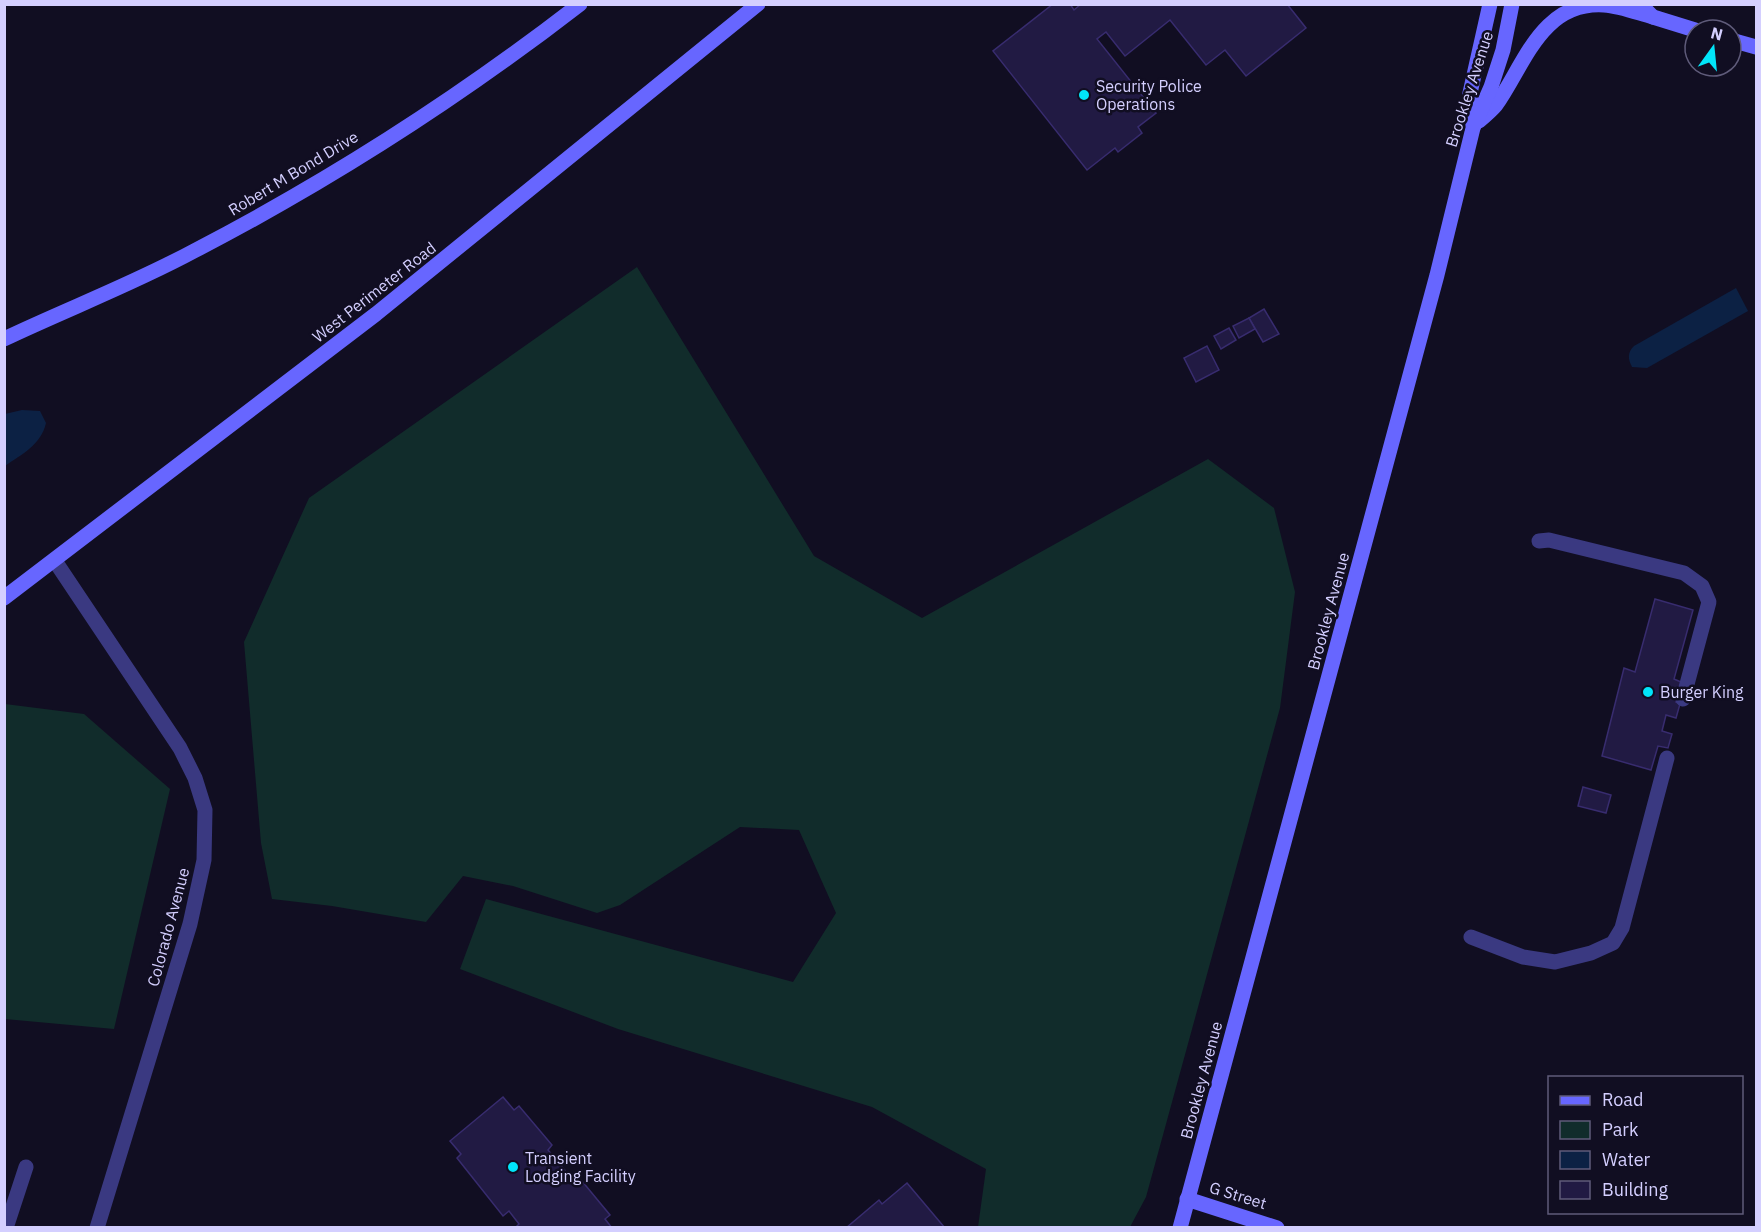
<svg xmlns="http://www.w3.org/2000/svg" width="1761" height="1232" font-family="'IBM Plex Sans',sans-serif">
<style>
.green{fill:#112c2b}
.water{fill:#0c2144}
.building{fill:#211a43;stroke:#382c6f;stroke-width:1.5}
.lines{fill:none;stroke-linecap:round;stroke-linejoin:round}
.lane{stroke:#3a3981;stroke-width:15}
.street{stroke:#3a3981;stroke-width:15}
.secondary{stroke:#6766ff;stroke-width:15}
.poi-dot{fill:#01e5f9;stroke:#110e22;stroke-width:2}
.labels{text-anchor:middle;stroke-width:5;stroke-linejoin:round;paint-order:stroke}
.poi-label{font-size:16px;fill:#d4cfff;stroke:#110e22;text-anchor:start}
.street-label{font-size:16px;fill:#d4cfff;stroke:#110e22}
</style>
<rect width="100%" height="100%" fill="#110e22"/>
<g class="green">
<polygon points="637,267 814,556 922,618 1208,459 1274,508 1295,592 1280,708 1146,1197 1130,1227 978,1227 986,1169 872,1107 618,1029 460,969 486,899 793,982 836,913 799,830 740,827 620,905 597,913 513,886 463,876 426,922 332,906 272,899 261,843 244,642 309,498"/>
<polygon points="5,704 84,714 170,789 114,1029 5,1019"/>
</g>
<g class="water">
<path d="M1736,288l12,23 -101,57 -15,-1c-4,-8 -5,-14 2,-21z"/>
<path d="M22,410l18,1 6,12c-5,22 -24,31 -41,43v-52z"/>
</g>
<g class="building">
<polygon points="1053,4 1070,4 1074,10 1081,4 1287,4 1306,28 1246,76 1225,50 1206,65 1170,20 1125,56 1106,32 1097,39 1156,113 1138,127 1142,133 1118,152 1115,148 1087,170 993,51"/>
<polygon points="1264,309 1279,334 1263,342 1249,318"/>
<polygon points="1249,318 1255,329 1239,338 1233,326"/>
<polygon points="1229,328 1236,340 1221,349 1214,336"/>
<polygon points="1207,346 1219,370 1196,382 1184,358"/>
<polygon points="1655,599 1693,610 1674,679 1681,682 1676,702 1680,704 1676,718 1666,715 1662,731 1672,734 1668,748 1658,746 1651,770 1602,756 1624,668 1635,672"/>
<polygon points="1583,787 1611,795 1606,813 1578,806"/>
<polygon points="503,1097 514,1110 519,1106 552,1145 548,1150 572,1179 577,1175 610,1215 605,1219 612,1228 515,1228 519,1224 509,1211 503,1216 457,1158 461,1154 450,1141"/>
<polygon points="907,1183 945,1228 846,1228 879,1200 882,1204"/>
</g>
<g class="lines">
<g class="lane">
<polyline points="1539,541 1549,540 1684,573 1702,586 1709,602 1683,699"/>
<polyline points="1471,937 1523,957 1555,962 1591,953 1613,943 1622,928 1667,758"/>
<polyline points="6,1228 26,1167"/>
</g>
<polyline class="street" points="55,561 180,748 195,778 205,810 204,860 190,924 97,1228"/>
<g class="secondary">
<polyline points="1647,11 1653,17 1695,30"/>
<polyline points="1731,40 1756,47"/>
<path d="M1479,121c6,-5 12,-10 17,-16 28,-39 45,-104 108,-100 16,1 34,8 49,12"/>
<polyline points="1473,125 1470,93 1490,4"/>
<path d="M4,339c63,-30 129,-55 190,-88 135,-70 266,-154 386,-247"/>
<polyline points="4,598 376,314 758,4"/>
<polyline points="1187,1199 1277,1228"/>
<polyline points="1180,1228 1437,275 1473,128 1491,87 1503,50 1512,4"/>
</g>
</g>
<g class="poi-dot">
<circle cx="1084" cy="95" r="6"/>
<circle cx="1648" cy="692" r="6"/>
<circle cx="513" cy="1167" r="6"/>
</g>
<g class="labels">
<g class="poi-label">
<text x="1096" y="92">Security Police<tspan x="1096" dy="18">Operations</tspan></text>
<text x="1660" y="698">Burger King</text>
<text x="525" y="1164">Transient<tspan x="525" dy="18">Lodging Facility</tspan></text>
</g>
<g class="street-label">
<text transform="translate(1469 89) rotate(-72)" y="6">Brookley Avenue</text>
<text transform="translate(293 173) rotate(-31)" y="6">Robert M Bond Drive</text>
<text transform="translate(374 292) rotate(-38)" y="6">West Perimeter Road</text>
<text transform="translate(1328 611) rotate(-75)" y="6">Brookley Avenue</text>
<text transform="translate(168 927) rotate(-75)" y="6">Colorado Avenue</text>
<text transform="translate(1201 1080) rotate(-75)" y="6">Brookley Avenue</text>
<text transform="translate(1238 1195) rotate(17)" y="6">G Street</text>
</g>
</g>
<rect width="1761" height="1232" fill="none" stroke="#d4cfff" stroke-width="12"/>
<rect x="1548" y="1076" width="195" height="138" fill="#110e22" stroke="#5f5b7a" stroke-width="1.5"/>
<rect x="1560" y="1096" width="30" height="9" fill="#6766ff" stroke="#5f5b7a" stroke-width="1.5"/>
<text x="1602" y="1106" font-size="18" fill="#d4cfff">Road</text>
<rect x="1560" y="1121" width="30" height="18" fill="#112c2b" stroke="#5f5b7a" stroke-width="1.5"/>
<text x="1602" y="1136" font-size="18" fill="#d4cfff">Park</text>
<rect x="1560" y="1151" width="30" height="18" fill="#0c2144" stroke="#5f5b7a" stroke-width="1.5"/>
<text x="1602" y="1166" font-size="18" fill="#d4cfff">Water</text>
<rect x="1560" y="1181" width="30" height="18" fill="#211a43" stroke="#5f5b7a" stroke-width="1.5"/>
<text x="1602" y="1196" font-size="18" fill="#d4cfff">Building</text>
<g transform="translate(1713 48) rotate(15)"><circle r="28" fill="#110e22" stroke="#5f5b7a" stroke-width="1.5"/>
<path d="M0-4.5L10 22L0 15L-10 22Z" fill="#01e5f9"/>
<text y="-9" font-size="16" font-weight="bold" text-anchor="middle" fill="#d4cfff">N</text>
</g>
</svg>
